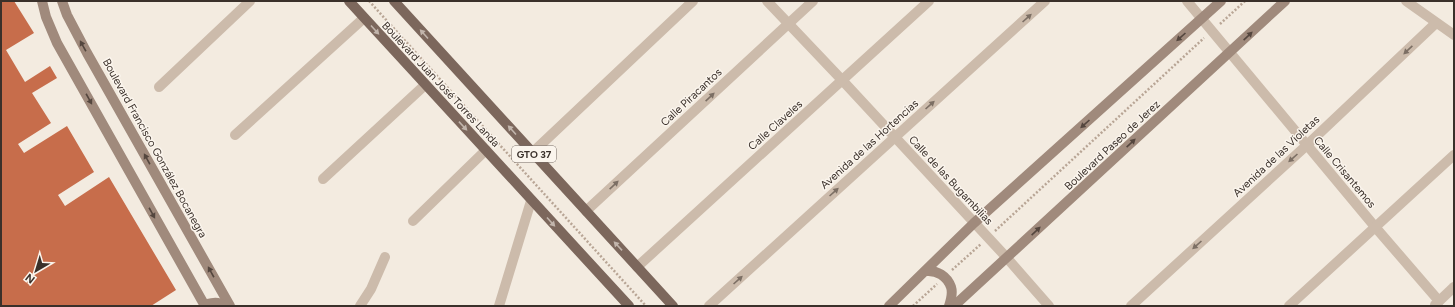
<svg xmlns="http://www.w3.org/2000/svg" width="1455" height="307" font-family="Figtree,sans-serif">
<style>
.building{fill:#c76d4b}
.lines{fill:none;stroke-linecap:round;stroke-linejoin:round}
.path{stroke:#b8a595;stroke-width:2.5;stroke-dasharray:2 2;stroke-linecap:butt}
.street{stroke:#ccbbab;stroke-width:10}
.secondary{stroke:#a08a7c;stroke-width:10}
.primary{stroke:#7c675c;stroke-width:10}
.oneway{fill:#7c6f64}
.oneway2{fill:#c2b5ac}
.oneway3{fill:#54463e}
.labels{text-anchor:middle;stroke-width:3;stroke-linejoin:round;paint-order:stroke}
.shield{fill:#fbf5ed;stroke:#746b64;stroke-width:1}
.shield-label{font-size:10px;font-weight:bold;fill:#3a302a}
.street-label{font-size:11px;fill:#3a302a;stroke:#fbf5ed}
</style>
<rect width="100%" height="100%" fill="#f3ebe0"/>
<polygon class="building" points="1,1 14,1 34,33 6,50 25,82 50,66 57,78 32,93 51,123 18,144 24,153 67,126 94,172 58,195 65,206 109,177 176,290 151,306 1,306"/>
<g class="lines">
<g class="path">
<polyline points="369,1 646,306"/>
<polyline points="1220,24 1245,1"/>
<polyline points="995,231 1204,38"/>
<polyline points="952,270 981,244"/>
<polyline points="913,306 937,284"/>
</g>
<g class="street">
<polyline points="767,1 842,80 1007,258 1049,306"/>
<polyline points="1187,1 1376,228 1439,301"/>
<polyline points="1406,1 1454,35"/>
<polyline points="159,87 250,1"/>
<polyline points="235,135 364,18"/>
<polyline points="532,153 693,1"/>
<polyline points="323,179 425,85"/>
<polyline points="586,211 813,1"/>
<polyline points="413,221 486,150"/>
<polyline points="637,267 929,1"/>
<polyline points="1435,305 1454,287"/>
<polyline points="360,306 371,289 385,257"/>
<polyline points="499,306 531,201"/>
<polyline points="709,306 1045,1"/>
<polyline points="1131,306 1307,145 1436,23"/>
<polyline points="1289,306 1454,155"/>
</g>
<g class="secondary">
<polyline points="42,1 46,17 57,43 205,306"/>
<polyline points="62,1 67,15 87,53 230,306"/>
<path d="M926,271c11,-1 21,5 25,16 2,6 0,13 -2,19"/>
<path d="M204,305c8,-2 13,-4 21,1"/>
<polyline points="889,306 974,223 1221,1"/>
<polyline points="954,306 1285,1"/>
</g>
<g class="primary">
<polyline points="349,1 629,306"/>
<polyline points="394,1 673,306"/>
</g>
</g>
<defs><path id="oneway-solid" d="M-6-.8H1V-3.2L6.5 0L1 3.2V.8H-6Z"/></defs>
<g class="oneway">
<use href="#oneway-solid" transform="translate(1027 18) rotate(-42)"/>
<use href="#oneway-solid" transform="translate(1408 50) rotate(137)"/>
<use href="#oneway-solid" transform="translate(710 97) rotate(-43)"/>
<use href="#oneway-solid" transform="translate(930 105) rotate(-42)"/>
<use href="#oneway-solid" transform="translate(1293 158) rotate(138)"/>
<use href="#oneway-solid" transform="translate(614 185) rotate(-43)"/>
<use href="#oneway-solid" transform="translate(834 192) rotate(-42)"/>
<use href="#oneway-solid" transform="translate(1197 245) rotate(138)"/>
<use href="#oneway-solid" transform="translate(738 280) rotate(-42)"/>
</g>
<g class="oneway2">
<use href="#oneway-solid" transform="translate(375 30) rotate(48)"/>
<use href="#oneway-solid" transform="translate(424 34) rotate(-132)"/>
<use href="#oneway-solid" transform="translate(463 126) rotate(47)"/>
<use href="#oneway-solid" transform="translate(512 130) rotate(-132)"/>
<use href="#oneway-solid" transform="translate(551 222) rotate(48)"/>
<use href="#oneway-solid" transform="translate(618 246) rotate(-133)"/>
</g>
<g class="oneway3">
<use href="#oneway-solid" transform="translate(1248 36) rotate(-43)"/>
<use href="#oneway-solid" transform="translate(1181 37) rotate(138)"/>
<use href="#oneway-solid" transform="translate(83 46) rotate(-119)"/>
<use href="#oneway-solid" transform="translate(89 99) rotate(61)"/>
<use href="#oneway-solid" transform="translate(1085 124) rotate(138)"/>
<use href="#oneway-solid" transform="translate(1131 143) rotate(-43)"/>
<use href="#oneway-solid" transform="translate(147 159) rotate(-119)"/>
<use href="#oneway-solid" transform="translate(152 213) rotate(61)"/>
<use href="#oneway-solid" transform="translate(1036 231) rotate(-43)"/>
<use href="#oneway-solid" transform="translate(211 272) rotate(-119)"/>
</g>
<g class="labels">
<rect class="shield" x="512" y="146" width="44" height="16" rx="3"/>
<g class="shield-label">
<text x="534" y="158">GTO 37</text>
</g>
<g class="street-label">
<text transform="translate(441 84) rotate(47)" y="4">Boulevard Juan José Torres Landa</text>
<text transform="translate(691 97) rotate(-43)" y="4">Calle Piracantos</text>
<text transform="translate(775 125) rotate(-42)" y="4">Calle Claveles</text>
<text transform="translate(869 144) rotate(-42)" y="4">Avenida de las Hortencias</text>
<text transform="translate(1112 145) rotate(-43)" y="4">Boulevard Paseo de Jerez</text>
<text transform="translate(155 148) rotate(61)" y="4">Boulevard Francisco González Bocanegra</text>
<text transform="translate(1276 156) rotate(-43)" y="4">Avenida de las Violetas</text>
<text transform="translate(1345 172) rotate(50)" y="4">Calle Crisantemos</text>
<text transform="translate(951 180) rotate(47)" y="4">Calle de las Bugambilias</text>
</g>
</g>
<rect width="1455" height="307" fill="none" stroke="#3a302a" stroke-width="4"/>
<g transform="translate(36 271) rotate(218)" stroke="#fbf5ed" stroke-width="3" paint-order="stroke">
<path d="M0-3L7 15L0 10L-7 15Z" fill="#3a302a"/>
<text y="-6" font-size="11" font-weight="bold" text-anchor="middle" fill="#3a302a">N</text>
</g>
</svg>
